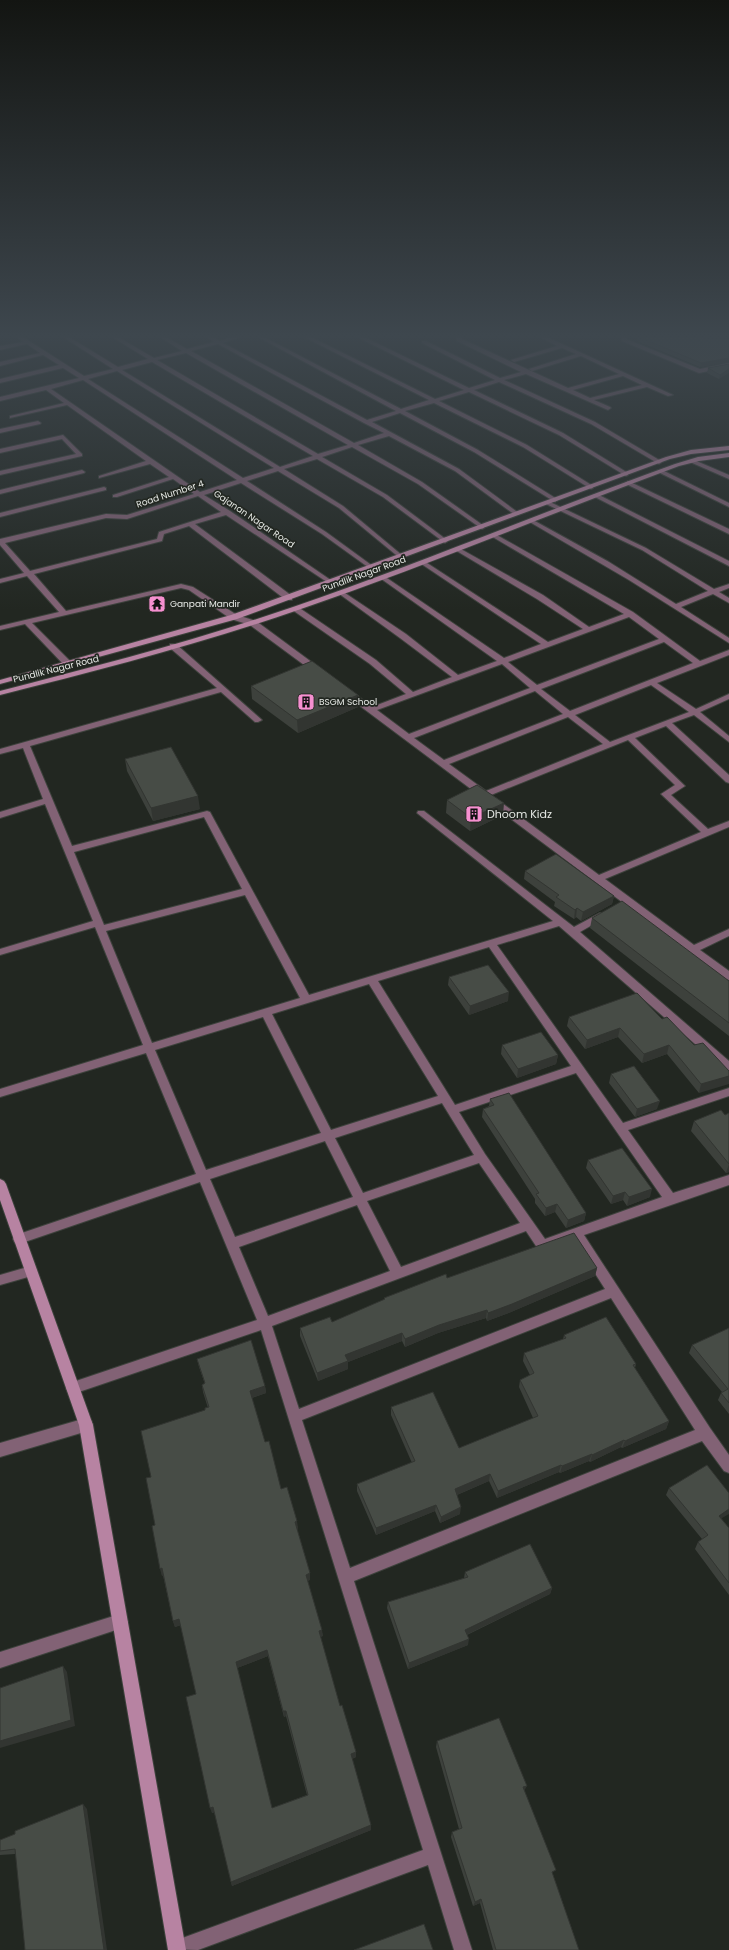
<svg xmlns="http://www.w3.org/2000/svg" width="729" height="1950" font-family="Poppins,sans-serif">
<style>
.lines{fill:none;stroke-linecap:round;stroke-linejoin:round}
.street-casing{stroke:#3d423c;stroke-width:2}
.secondary-casing{stroke:#3d423c;stroke-width:2}
.street{fill:#826275;fill-rule:evenodd}
.secondary{fill:#b783a2;fill-rule:evenodd}
.wall{fill:#3d413c;fill-rule:evenodd}
.shaded-wall{fill:#323531}
.building{fill:#474c46;stroke:#323531;fill-rule:evenodd}
.labels{text-anchor:middle;stroke-width:3.5;stroke-linejoin:round;paint-order:stroke}
.far-street-label{font-size:9px;fill:#e6e9e5;stroke:#222721}
.far-poi-label{font-size:9px;fill:#e6e9e5;stroke:#222721;text-anchor:start}
.poi-label{font-size:11px;fill:#e6e9e5;stroke:#222721;text-anchor:start}
</style>
<rect width="100%" height="100%" fill="#222721"/>
<g class="lines">
<g class="street-casing">
<g id="street">
<path d="M17,337h6l61,39 29,-7 -50,-32h6l49,30 30,-8 -36,-22h6l36,21 28,-7 -22,-14h6l21,12 27,-7 -7,-5h6l7,4 12,-4h9l-18,6 144,77 29,-9 -138,-74h6l137,72 28,-9 -125,-63h7l124,62 29,-9 -107,-53h7l105,51 26,-8 -73,-37v-2h4l74,37 21,-6 -64,-31 -1,-4h6v2l106,49 51,-14 -38,-18 -49,15 -3,-2 47,-15 -14,-6 -48,14 -3,-2 46,-14 -17,-9h7l126,58 -5,1 -21,-9 -53,13 16,7 1,1 -3,2 -82,-36 -22,6 91,42 66,39 1,1 -3,2 -68,-40 -92,-42 -25,8 89,43 65,40v2l-2,1 -67,-41 -90,-43 -30,9 88,44 66,41v2l-2,1 -68,-42 -89,-44 -29,8 73,39 79,49 1,1 -3,2 -81,-50 -74,-39 -28,9 87,47 61,45 -5,1 -60,-44 -66,-35 -31,9 64,37 62,44v2l-2,1 -64,-45 -66,-37 -30,10 65,38 60,45 1,1 -3,2 -62,-46 -66,-38 -33,10 59,37 60,50v2l-2,1 -62,-51 -61,-37 -31,10 79,51 48,35v2l-2,1 -50,-36 -81,-51 -37,12 26,16 105,72 -5,1 -104,-69 -31,9 97,72v4h-6l-97,-74 -25,8 -2,7 -128,33 32,37 115,-27 12,3 44,28 19,6 65,48v4h-6l-65,-48 -19,-6 -42,-29 -8,-2 -149,35 40,40 1,2 -4,2h-3l-41,-43 -25,6v-4l59,-14 -32,-36 -27,7v-4l24,-6 -24,-28v-6l106,-25 21,1 67,-21 -21,-15 -56,18h-4v-2l56,-18 -19,-13 -51,14v-2l47,-15 -79,-56 -57,13v-2l54,-13 -18,-13 -46,11v-4l79,-19 -16,-10 -63,15v-4l59,-14 -16,-10 -43,11v-4l40,-9 -13,-9 -27,6v-4l23,-4zM218,344l146,79 20,10 -30,10 -163,-92zM186,353l162,92 -30,9 -161,-94zM152,362l161,94 -33,11 -158,-97zM117,371l157,97 -31,10 -155,-99zM623,376l19,9 -52,13 -17,-8zM83,380l154,100 -37,12 -149,-103zM198,496l23,16 -62,20 -2,7 -127,32 -25,-28 101,-25 21,1z"/>
<polygon points="621,337 626,337 626,339 700,369 729,363 729,367 699,373 622,341"/>
<polygon points="38,421 41,423 40,424 0,433 0,429"/>
<polygon points="63,435 82,454 82,456 0,475 0,471 76,454 62,439 0,453 0,449"/>
<polygon points="690,460 694,460 729,475 729,479 690,462"/>
<polygon points="82,470 85,472 84,473 0,494 0,490"/>
<polygon points="658,470 662,470 729,503 729,507 658,472"/>
<polygon points="628,481 729,529 729,534 626,484 625,483"/>
<polygon points="104,487 106,488 106,490 0,517 0,513"/>
<polygon points="597,494 729,561 729,566 595,497 595,495"/>
<polygon points="546,502 550,502 646,548 714,589 729,584 729,588 719,592 729,598 729,603 713,594 681,607 729,638 729,643 629,580 528,521 533,520 609,562 676,604 708,591 642,550 546,504"/>
<path d="M491,534h4l138,78 67,49 29,-11v5l-72,28 39,26 33,-15v5l-29,13 29,24v6l-35,-27 -22,8 57,52v8l-3,-1 -60,-56 -31,12 50,48 -14,9 37,34 21,-8v6l-124,52 89,66 35,-16v7l-29,14 29,21v9l-4,-1 -381,-285v-4h6l22,17 34,-13 -36,-30 -79,-55 7,-2 78,53 37,32 39,-15 -52,-39 -62,-45v-2h4l64,43 52,41 39,-14 -117,-83v-2h4l120,82 37,-14 -121,-81v-2h4l124,81 35,-13 -46,-30 -82,-49v-2h4l84,47 46,32 35,-13 -133,-78zM629,617l30,22 -122,46 -29,-23zM664,642l29,21 -123,48 -29,-22zM502,664l28,24 -121,46 -32,-24zM651,685l38,27 -79,30 -35,-27zM535,691l28,23 -119,46 -30,-22zM568,717l35,27 -117,47 -37,-27zM628,740l47,45 -14,9 40,38 -102,43 -108,-80z"/>
<path d="M170,644h6l86,76 -4,2h-3l-34,-30 -191,54 42,100 135,-35 3,1 99,183 244,-74 -136,-108 1,-2h6l150,116 26,-14h6l2,2 -2,2 -26,15 149,129v10l-4,-1 -166,-144 -62,19 126,178 106,-35v8l-101,34 45,63 56,-18v10l-145,50 126,193 19,27v18l-5,-2 -22,-30 -348,140 118,369h-18l-26,-85 -230,85 -30,-1 3,-6 6,-3 246,-90 -162,-520 -188,64 -5,-2 -2,-4 2,-4 5,-2 184,-62 -57,-138 -181,62 -4,-1 -2,-4 2,-4 4,-1 177,-60 -50,-121 -146,44v-8l143,-44 -48,-118 -95,28v-6l93,-28 -48,-117 -45,14v-6l43,-13 -20,-51 -23,6v-5l217,-61 -47,-40zM204,817l38,72 -138,36 -30,-73zM245,895l55,103 -148,45 -46,-112zM489,947l82,119 -116,39 -77,-124zM369,984l69,112 -107,34 -59,-116zM263,1017l58,116 -115,37 -51,-120zM576,1073l86,124 -117,42 -60,-85 -26,-42zM442,1103l32,52 -111,38 -28,-55zM325,1141l28,56 -118,40 -25,-58zM479,1163l41,60 -119,44 -34,-66zM357,1205l33,66 -122,45 -29,-69zM526,1231l12,18 4,1 31,-11 32,50 -306,120 -27,-83zM611,1298l84,132 -345,138 -48,-148z"/>
<polygon points="31,1266 35,1267 37,1271 35,1275 0,1285 0,1275"/>
<polygon points="86,1418 91,1420 93,1425 91,1430 0,1457 0,1443"/>
<polygon points="120,1614 125,1617 128,1622 125,1627 0,1668 0,1652"/>
</g>
</g>
<g class="secondary-casing">
<g id="secondary">
<polygon points="729,446 729,450 691,454 670,459 237,619 0,684 0,680 231,615 666,457 691,450"/>
<path d="M729,453v4l-30,4 -20,5c-127,47 -253,100 -381,144 -98,34 -198,60 -298,85v-4c98,-25 197,-51 293,-84 128,-44 254,-97 382,-143l23,-7z"/>
<polygon points="0,1179 4,1181 6,1184 93,1425 186,1950 168,1950 79,1425 0,1200"/>
</g>
</g>
<use href="#street" class="street"/>
<use href="#secondary" class="secondary"/>
</g>
<g class="wall">
<polygon points="638,337 686,337 729,339 729,362 700,367 637,341"/>
<polygon points="729,364 719,379 707,373 708,368"/>
<polygon points="251,686 358,695 358,707 298,733 252,699"/>
<polygon points="125,759 200,809 153,821 127,771"/>
<polygon points="447,800 503,815 470,831 446,813"/>
<polygon points="525,871 614,896 612,904 581,921 576,917 574,919 554,906 555,902 524,879"/>
<polygon points="592,918 729,981 729,1036 590,928"/>
<polygon points="449,977 508,1001 469,1015 448,985"/>
<polygon points="569,1017 662,1019 694,1045 729,1071 699,1093 667,1054 642,1063 618,1037 585,1049 567,1026"/>
<polygon points="502,1045 558,1055 556,1064 517,1078 501,1054"/>
<polygon points="611,1074 657,1109 635,1117 609,1083"/>
<polygon points="490,1099 586,1213 584,1221 566,1228 555,1212 545,1216 535,1203 535,1199 482,1117 483,1109 489,1106"/>
<polygon points="729,1113 729,1172 726,1173 691,1131 694,1121 725,1115"/>
<polygon points="588,1160 650,1197 627,1206 623,1200 611,1204 586,1168"/>
<polygon points="597,1268 595,1276 511,1312 487,1321 486,1318 438,1333 405,1347 402,1341 348,1362 348,1369 318,1381 300,1336 300,1328 332,1322 384,1300 384,1298 447,1278"/>
<polygon points="729,1328 729,1414 718,1400 721,1393 722,1392 689,1353 692,1345"/>
<polygon points="564,1335 636,1364 635,1368 669,1421 666,1429 622,1448 621,1447 590,1462 589,1461 560,1473 559,1472 497,1498 489,1481 457,1495 460,1514 440,1523 435,1511 376,1535 357,1491 357,1484 412,1463 391,1415 391,1407 459,1448 533,1418 519,1387 520,1380 530,1375 523,1361 524,1353 563,1339"/>
<path d="M197,1359l68,27 1,7 -14,5 13,44 16,47 17,39 -1,1 13,44v7l-3,1 16,55 -3,1 20,69 16,46v5l-4,2 19,71 -139,56 -17,-74 -3,1 -16,-119 -15,-69 -6,2 -2,-6 -10,-46 -1,1 -7,-51 -4,-48 57,-69 -5,-16 -1,-7 3,-1 -6,-17zM268,1656l16,61 2,-1 21,79 -35,13 -35,-140z"/>
<polygon points="669,1488 721,1518 729,1528 729,1595 695,1549 698,1542 702,1539 666,1495"/>
<polygon points="465,1572 552,1588 550,1594 467,1635 468,1645 408,1669 387,1608 388,1602 464,1578"/>
<polygon points="437,1741 524,1791 579,1950 493,1950 480,1903 473,1906 451,1837 452,1832 459,1829 436,1747"/>
<polygon points="87,1809 15,1854 0,1855 0,1840"/>
</g>
<g class="shaded-wall">
<polygon points="729,358 729,362 700,367 701,363"/>
<polygon points="729,369 729,373 719,379 720,375"/>
<polygon points="358,695 358,707 298,733 297,720"/>
<polygon points="198,796 200,809 153,821 151,808"/>
<polygon points="504,803 503,815 470,831 471,818"/>
<polygon points="614,896 612,904 581,921 583,912"/>
<polygon points="577,908 576,917 574,919 575,910"/>
<polygon points="509,992 508,1001 469,1015 470,1006"/>
<polygon points="620,1028 618,1037 585,1049 587,1040"/>
<polygon points="669,1045 667,1054 642,1063 644,1054"/>
<polygon points="558,1055 556,1064 517,1078 518,1069"/>
<polygon points="729,1076 729,1084 699,1093 701,1084"/>
<polygon points="660,1101 657,1109 635,1117 637,1109"/>
<polygon points="729,1164 729,1172 726,1173"/>
<polygon points="652,1189 650,1197 627,1206 629,1197"/>
<polygon points="625,1192 623,1200 611,1204 613,1196"/>
<polygon points="557,1204 555,1212 545,1216 546,1208"/>
<polygon points="586,1213 584,1221 566,1228 568,1220"/>
<polygon points="597,1268 595,1276 511,1312 487,1321 488,1313"/>
<polygon points="487,1310 486,1318 438,1333 405,1347 405,1339 439,1325"/>
<polygon points="402,1333 402,1341 348,1362 348,1369 318,1381 317,1373 345,1355"/>
<polygon points="265,1386 266,1393 251,1398 250,1391"/>
<polygon points="669,1421 666,1429 622,1448 625,1441"/>
<polygon points="624,1440 621,1447 590,1462 592,1455"/>
<polygon points="592,1454 589,1461 560,1473 562,1466"/>
<polygon points="561,1465 559,1472 497,1498 498,1491"/>
<polygon points="490,1474 489,1481 454,1496 455,1489"/>
<polygon points="436,1505 435,1511 376,1535 376,1528"/>
<polygon points="461,1507 460,1514 440,1523 441,1517"/>
<polygon points="729,1509 729,1514 715,1522 719,1516"/>
<polygon points="297,1521 298,1528 296,1529 295,1522"/>
<polygon points="162,1568 164,1575 162,1576 160,1569"/>
<polygon points="310,1573 310,1580 306,1581 306,1575"/>
<polygon points="552,1588 550,1594 464,1636 465,1630"/>
<polygon points="179,1619 181,1625 175,1627 173,1621"/>
<polygon points="322,1630 323,1636 319,1637 319,1631"/>
<polygon points="469,1639 468,1645 408,1669 409,1663"/>
<polygon points="267,1650 268,1656 237,1668 236,1662"/>
<polygon points="63,1666 67,1672 75,1726 0,1748 0,1741"/>
<polygon points="283,1711 286,1711 286,1716 284,1717"/>
<polygon points="356,1752 356,1757 351,1759 351,1754"/>
<polygon points="527,1786 524,1791 523,1787"/>
<polygon points="83,1804 87,1809 107,1950 104,1950"/>
<polygon points="213,1807 215,1811 212,1813 210,1808"/>
<polygon points="371,1825 371,1830 232,1886 231,1882"/>
<polygon points="481,1899 480,1903 473,1906 475,1902"/>
</g>
<g class="building">
<polygon points="639,337 686,337 729,339 729,358 701,363"/>
<polygon points="729,364 729,369 720,375 708,368"/>
<polygon points="312,661 358,695 297,720 251,686"/>
<polygon points="171,747 198,796 151,808 125,759"/>
<polygon points="477,785 504,803 471,818 447,800"/>
<polygon points="556,854 614,896 583,912 577,908 575,910 556,897 559,895 525,871"/>
<polygon points="622,901 729,981 729,1023 592,918"/>
<polygon points="488,965 509,992 470,1006 449,977"/>
<polygon points="637,993 662,1019 667,1017 694,1045 703,1043 729,1071 729,1076 701,1084 669,1045 644,1054 620,1028 587,1040 569,1017"/>
<polygon points="541,1032 558,1055 518,1069 502,1045"/>
<polygon points="634,1066 660,1101 637,1109 611,1074"/>
<polygon points="509,1093 586,1213 568,1220 557,1204 546,1208 536,1194 539,1193 483,1109 494,1105 490,1099"/>
<polygon points="721,1110 725,1115 729,1113 729,1164 694,1121"/>
<polygon points="622,1148 652,1189 629,1197 625,1192 613,1196 588,1160"/>
<polygon points="574,1233 597,1268 512,1304 488,1313 487,1310 439,1325 405,1339 402,1333 345,1355 348,1361 317,1373 300,1328 330,1317 332,1322 385,1299 384,1298 433,1279 446,1274 447,1278"/>
<polygon points="606,1317 636,1364 633,1365 669,1421 625,1441 624,1440 592,1455 592,1454 562,1466 561,1465 498,1491 490,1474 455,1489 461,1507 441,1517 436,1505 376,1528 357,1484 415,1461 391,1407 433,1392 459,1448 538,1416 520,1380 534,1373 524,1353 566,1338 564,1335"/>
<polygon points="729,1328 729,1403 721,1393 728,1389 692,1345"/>
<path d="M251,1340l14,46 -15,5 15,51 4,-1 12,48 6,-2 10,34 -2,1 15,51 -4,2 16,55 -3,1 21,75 2,-1 14,47 -5,2 20,71 -140,57 -18,-75 -3,1 -24,-111 10,-3 -17,-75 -6,2 -11,-53 -2,1 -8,-43 3,-1 -9,-47 5,-1 -10,-46 64,-21v-2l4,-1 -7,-22 3,-2 -8,-24zM267,1650l16,61h3l22,84 -36,13 -36,-146z"/>
<polygon points="707,1465 729,1493 729,1509 719,1516 729,1528 729,1583 698,1542 708,1535 669,1488"/>
<polygon points="530,1544 552,1588 465,1630 469,1639 409,1663 388,1602 468,1577 465,1572"/>
<polygon points="63,1666 71,1720 0,1741 0,1688"/>
<polygon points="499,1718 527,1786 523,1787 556,1870 552,1872 579,1950 496,1950 481,1899 475,1902 452,1832 462,1828 437,1741"/>
<polygon points="83,1804 104,1950 25,1950 15,1849 0,1851 0,1840 15,1834 15,1831"/>
<polygon points="424,1924 433,1950 354,1950"/>
</g>
<linearGradient id="sky" x2="0" y2="1"><stop stop-color="#131512"/><stop offset="0.55" stop-color="#3e474e"/><stop offset="1" stop-color="#3e474e" stop-opacity="0"/></linearGradient>
<rect width="729" height="610" fill="url(#sky)"/>
<defs>
<g id="temple-square" transform="scale(0.9)"><rect x="-9" y="-9" width="18" height="18" rx="4" fill="#f690d0" stroke="#222721"/><path d="M0-6L5-2H3V0L6.5 2.5H4V6H1.5V3h-3V6H-4V2.5H-6.5L-3 0V-2H-5Z" fill="#111"/></g>
<g id="building-square" transform="scale(0.9)"><rect x="-9" y="-9" width="18" height="18" rx="4" fill="#f690d0" stroke="#222721"/><path d="M-4-6H4V6H1V3H-1V6H-4ZM-2.5-4.3h1.7v1.8h-1.7ZM.8-4.3h1.7v1.8H.8ZM-2.5-1h1.7V.8h-1.7ZM.8-1h1.7V.8H.8Z" fill="#111"/></g>
</defs>
<g fill-rule="evenodd">
<use href="#temple-square" x="157" y="604"/>
<use href="#building-square" x="306" y="702"/>
<use href="#building-square" x="474" y="814"/>
</g>
<g class="labels">
<g class="far-street-label">
<text transform="translate(170 494) rotate(-18)" y="3">Road Number 4</text>
<text transform="translate(254 519) rotate(34)" y="3">Gajanan Nagar Road</text>
<text transform="translate(364 574) rotate(-20)" y="3">Pundlik Nagar Road</text>
<text transform="translate(56 669) rotate(-14)" y="3">Pundlik Nagar Road</text>
</g>
<g class="far-poi-label">
<text x="170" y="607">Ganpati Mandir</text>
<text x="319" y="705">BSGM School</text>
</g>
<g class="poi-label">
<text x="487" y="818">Dhoom Kidz</text>
</g>
</g>
</svg>
